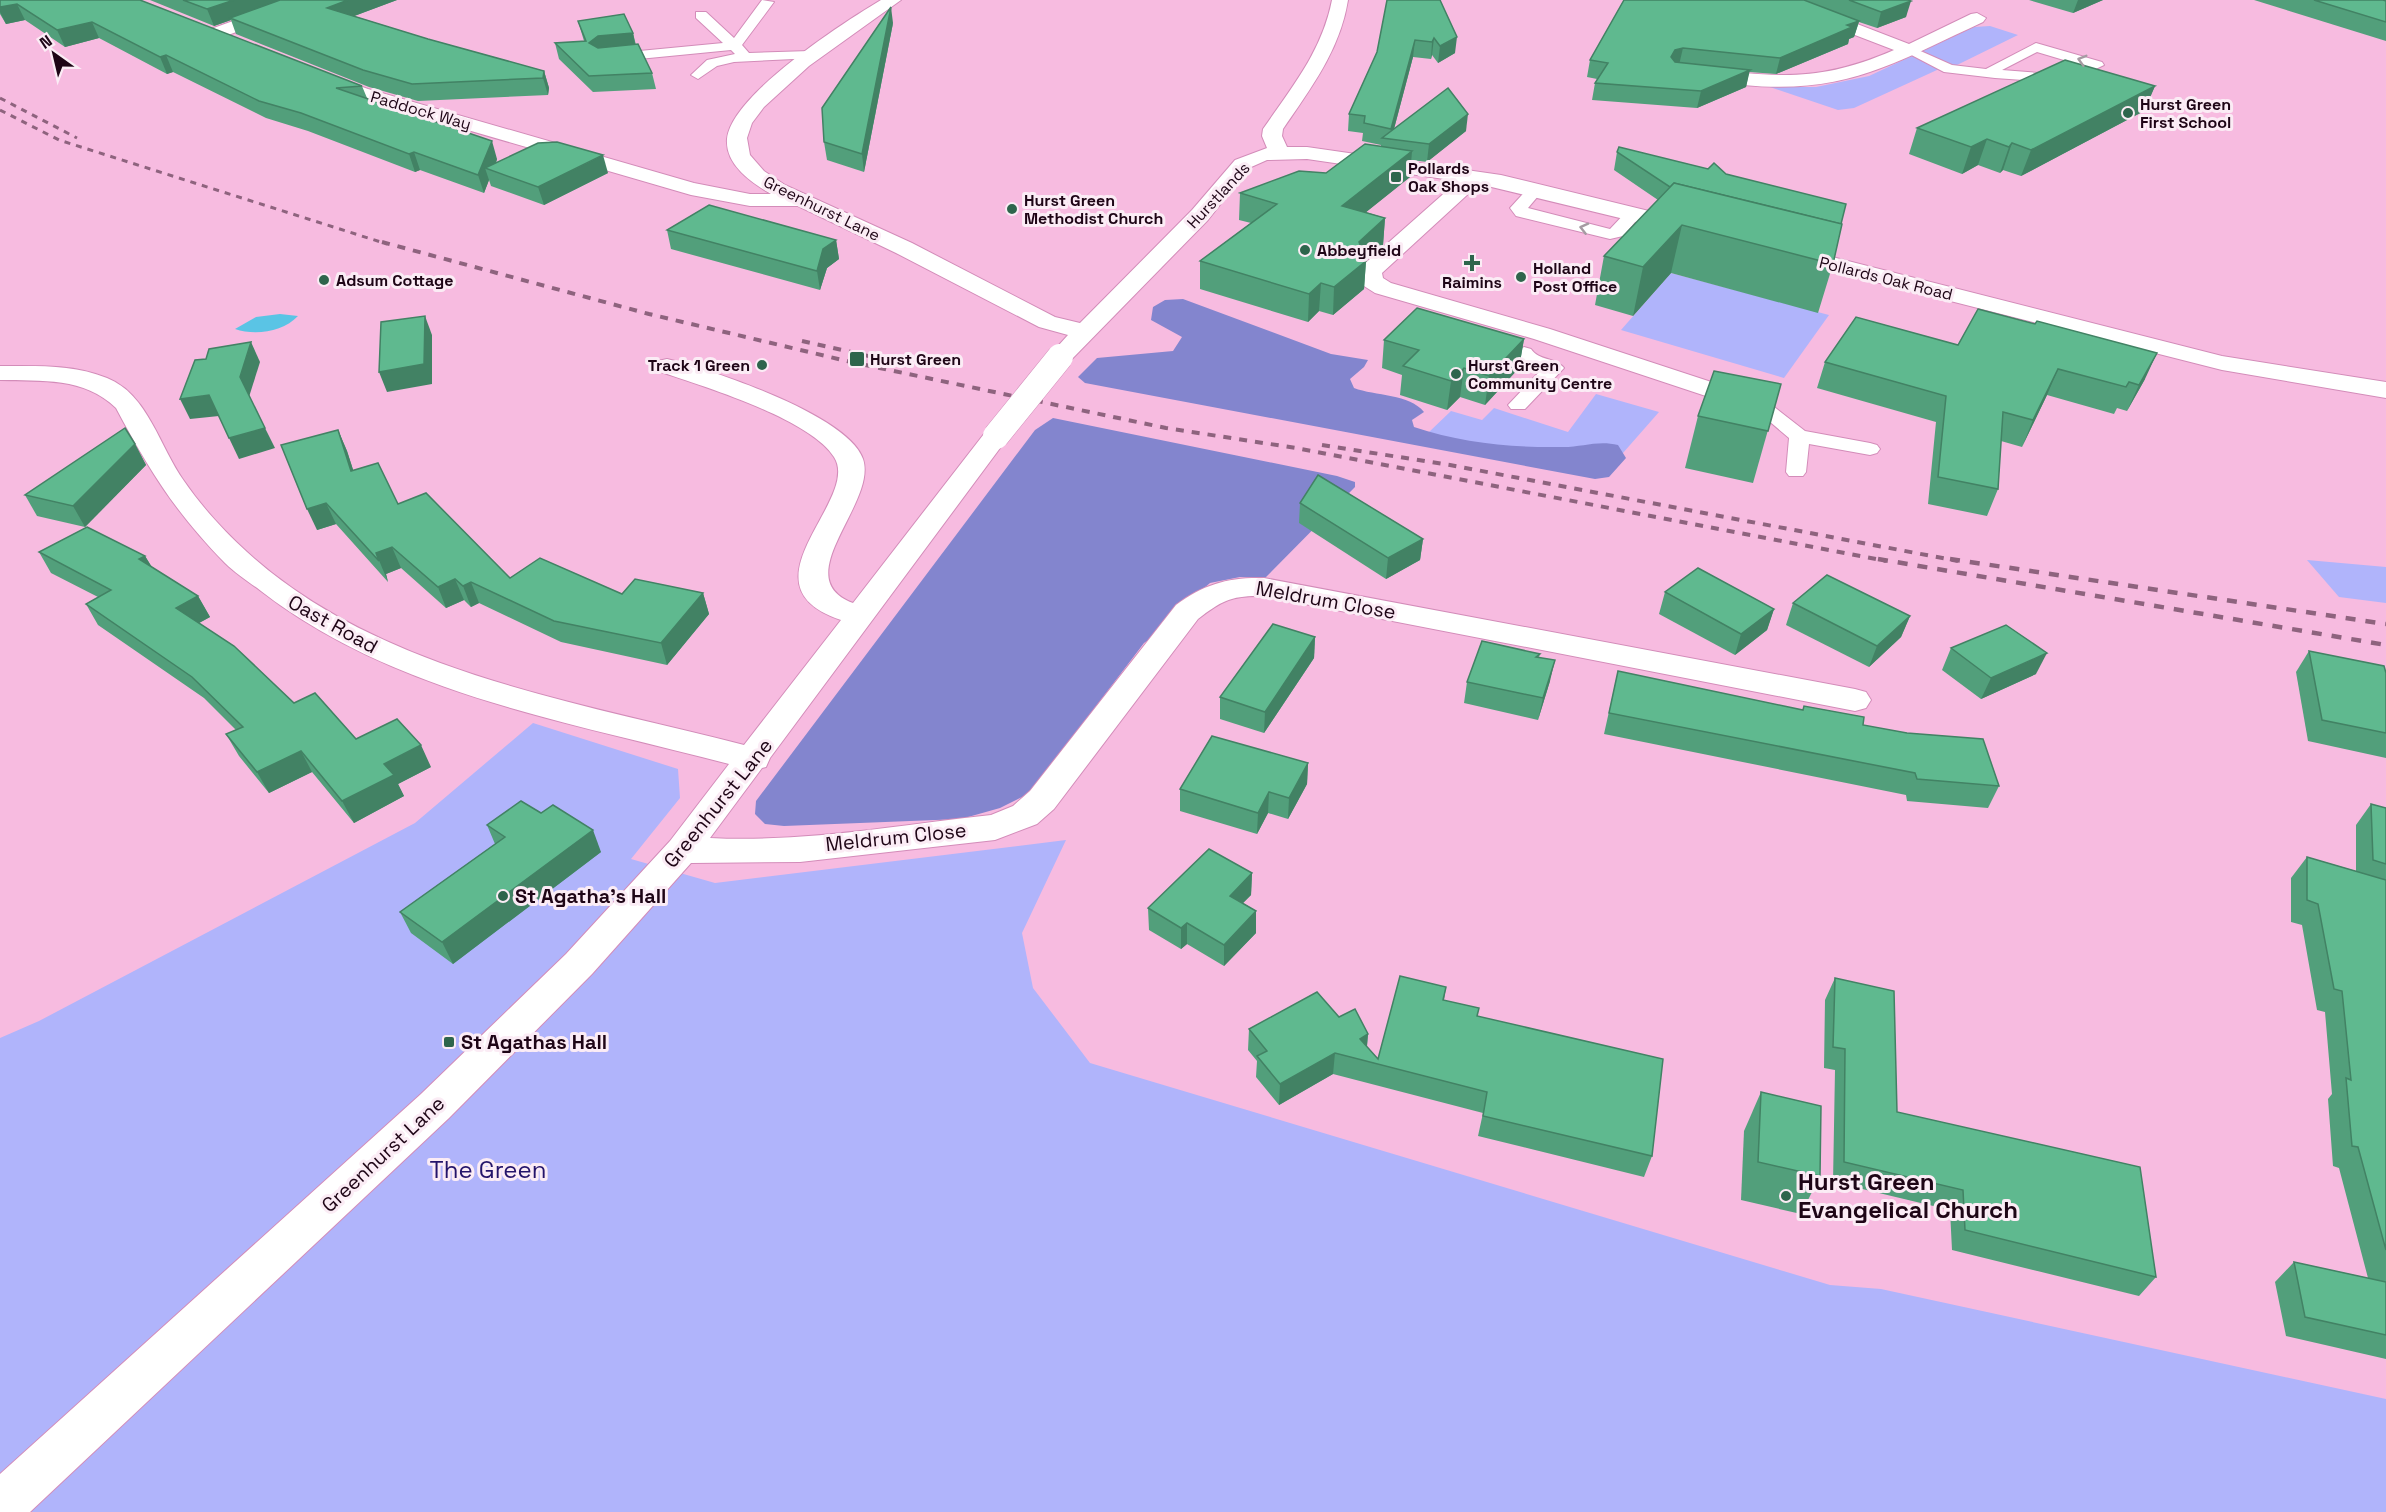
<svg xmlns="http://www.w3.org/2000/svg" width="2386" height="1512" font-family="'Space Grotesk',sans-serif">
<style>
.green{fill:#b0b4fb}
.forest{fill:#8385ce}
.water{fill:#5ac4e5}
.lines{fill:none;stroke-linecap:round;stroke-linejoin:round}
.service-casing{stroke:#d38cb9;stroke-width:2}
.minor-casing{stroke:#d38cb9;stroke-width:2}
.service{fill:#fff;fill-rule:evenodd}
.minor{fill:#fff;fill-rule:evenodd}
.rail-far2{stroke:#8e637e;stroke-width:3;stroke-dasharray:6 6;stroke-linecap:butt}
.rail-far1{stroke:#8e637e;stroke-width:4;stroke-dasharray:8 8;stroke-linecap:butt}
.rail{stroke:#8e637e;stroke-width:4.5;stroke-dasharray:10 10;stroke-linecap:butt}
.minor-bridge-casing{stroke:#d38cb9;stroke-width:27;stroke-linecap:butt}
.minor-bridge{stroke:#fff;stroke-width:26}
.wall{fill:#529f7b}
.shaded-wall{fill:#428264}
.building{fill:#5fb98f;stroke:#428264;stroke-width:1.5}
.oneway{stroke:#a59ba2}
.poi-dot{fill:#2e654c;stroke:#fbecf5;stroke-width:2}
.labels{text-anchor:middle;stroke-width:6;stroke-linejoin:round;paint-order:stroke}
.far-poi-label{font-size:16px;font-weight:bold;fill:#1e0516;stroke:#fbecf5;text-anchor:start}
.far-street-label{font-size:16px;fill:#1e0516;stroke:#fbecf5}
.street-label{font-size:20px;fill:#1e0516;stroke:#fbecf5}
.poi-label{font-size:20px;font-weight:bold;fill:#1e0516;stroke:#fbecf5;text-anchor:start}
.near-park-label{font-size:24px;fill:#24146a;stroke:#fbecf5}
.near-poi-label{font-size:24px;font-weight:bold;fill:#1e0516;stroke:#fbecf5;text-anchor:start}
</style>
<rect width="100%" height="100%" fill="#f7bbe0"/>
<g class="green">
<polygon points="1990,26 2018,35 1957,65 1937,70 1854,108 1838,110 1770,87 1816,87 1869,76 1974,27"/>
<polygon points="1671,273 1829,315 1784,378 1621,330"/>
<polygon points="1596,394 1659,412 1601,478 1428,433 1451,411 1482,420 1494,408 1568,432"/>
<polygon points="2307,560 2386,567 2386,603 2339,597"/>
<polygon points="533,723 678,769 680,798 631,859 715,883 1066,840 1022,933 1033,988 1090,1063 1830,1285 1881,1289 2386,1399 2386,1512 0,1512 0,1038 39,1021 415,823"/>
</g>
<g class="forest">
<path d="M1183,299l148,55 37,6 -4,7 -14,12 4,9c21,8 56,6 70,24l-12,8 2,7c48,16 98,21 149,20 20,0 35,-7 55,-2l8,13 -17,19 -14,2 -510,-96 -7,-6 19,-19 76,-7 9,-14 -31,-17 2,-13 12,-7z"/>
<polygon points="1053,418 1337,476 1355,482 1355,487 1265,578 1240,577 1210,583 1190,600 1168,626 1144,643 1030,793 1000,808 961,819 784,826 765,824 755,814 756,801 1035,430"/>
</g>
<path class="water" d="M280,314l18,2c-15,16 -43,20 -63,13l21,-12z"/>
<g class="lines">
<g class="service-casing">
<g id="service">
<polygon points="762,0 774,2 742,45 749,53 810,51 815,52 815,58 734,62 717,66 698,79 691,75 707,60 735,54 731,50 608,62 601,58 608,54 723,43 696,18 696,12 706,12 734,38"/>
<path d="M2036,43l66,19 2,3 -37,18 -72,-5 -51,-6 -44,-23 7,-4 45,20 34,4zM2037,52l47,14 -19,9 -63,-5z"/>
<polygon points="1536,184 1544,189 1528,208 1610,229 1628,210 1634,209 1642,214 1623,236 1610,239 1516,216 1510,208 1530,186"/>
<path d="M1524,347l7,2c8,12 24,8 33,19l-39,41h-14l-3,-4 33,-35 -21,-7 -5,-10z"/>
<polygon points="1766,404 1773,406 1805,431 1870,443 1877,445 1880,449 1877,453 1870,455 1809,444 1806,472 1803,476 1789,476 1786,472 1789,438 1756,410 1759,406"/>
</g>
</g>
<g class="minor-casing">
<g id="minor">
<polygon points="291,0 315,0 313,4 220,38 214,39 205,34 208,30"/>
<path d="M881,0h20l-92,66 -45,41 -12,16 -5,15 3,17 14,16 21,14 127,58 143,74 25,6 112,-113 43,-50 32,-12 -5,-12 1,-7c29,-42 59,-78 69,-129h16c-8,50 -37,88 -65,129l-1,7 5,11h20l194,28 193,47 3,5 -3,5 -8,2 -207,-50 -97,89 1,5 8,5 159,46 210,69 4,5 -4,5 -9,3 -9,-3 -208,-69 -159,-46 -11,-7 -5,-15 3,-5 96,-85 -151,-22 -40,1 -18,8 -41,52 -139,142 -9,2 -9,-2 -3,-5 20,-22 -29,-8 -143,-74 -98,-47h-48l-59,-11 -337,-98 -39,-14 -2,-4 9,-6 7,2 39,14 326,94 56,11h21c-19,-11 -46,-29 -44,-55 4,-44 117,-117 154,-139z"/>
<path d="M1772,0h23l114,44 62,-30 6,-1 9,5 -3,4c-89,41 -137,73 -240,63 -15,-2 -31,-2 -46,-6l-2,-4 2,-4 7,-2c78,8 116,13 190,-19l-120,-46z"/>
<polygon points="1789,246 2222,356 2386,382 2386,398 2222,370 1781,258 1778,253 1781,248"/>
<path d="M667,359c43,10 181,56 196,100 15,44 -77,119 -10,144l134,-173 9,-2 9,2 4,6 -239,322 -4,9 -4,1 -52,70c94,5 188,-13 281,-23l22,-9 17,-15 146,-186c28,-21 53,-28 88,-27l591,111 11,3 5,8 -5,8 -11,3 -591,-115c-31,-1 -42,4 -66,23l-144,190 -17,15 -42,16 -195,22 -109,1 -99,111 -143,144 -419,394h-30v-38l421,-380 145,-140 104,-113 59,-77c-159,-42 -335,-70 -468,-173 -12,-9 -26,-18 -36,-28 -50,-51 -76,-93 -109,-155 -32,-31 -74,-27 -116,-28v-14c36,0 73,-2 107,12 41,16 53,70 77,103 17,25 41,51 63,71 131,120 331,150 497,193l97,-125c-105,-35 21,-120 -7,-163 -25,-39 -132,-71 -176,-86l-3,-5 3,-5z"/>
</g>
</g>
<use href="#service" class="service"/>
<use href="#minor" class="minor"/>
<g class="rail-far2">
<polyline points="0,98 77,138"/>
<polyline points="0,110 59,140 387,244"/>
</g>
<g class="rail-far1">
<polyline points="382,242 649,314 851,362 1166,428 1296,448 1886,561"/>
<polyline points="802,341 904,364"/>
<polyline points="1322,445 1450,465 1958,561"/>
</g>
<g class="rail">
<polyline points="1878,559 2386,645"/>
<polyline points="1950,559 2386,624"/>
</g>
<g class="minor-bridge-casing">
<polyline id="minor-bridge" points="996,436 1060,357"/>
</g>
<use href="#minor-bridge" class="minor-bridge"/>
</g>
<g class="wall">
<polygon points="0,0 362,86 367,98 497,159 496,163 608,173 544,205 491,186 489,180 484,193 420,170 415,172 308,131 266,118 173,72 167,74 99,38 65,47 25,20 6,24 0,14"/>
<polygon points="150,0 397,0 354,16 428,39 544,71 549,88 548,95 418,101 369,87 236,34 231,20 214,26"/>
<polygon points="1387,0 1455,53 1438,63 1432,55 1431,59 1413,57 1394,129 1466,131 1427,162 1411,160 1410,177 1366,212 1385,218 1383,245 1366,261 1364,289 1333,315 1319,311 1308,322 1200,289 1200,261 1251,223 1239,220 1240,193 1326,173 1381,146 1381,145 1362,141 1363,133 1348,131 1349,114 1377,52"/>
<polygon points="1624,0 1908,0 1906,17 1877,28 1859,22 1854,37 1849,39 1848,44 1776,74 1749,72 1746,87 1697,108 1592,100 1595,83 1597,79 1587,77 1590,60"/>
<polygon points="2029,0 2103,0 2073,13"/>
<polygon points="2254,0 2386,0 2386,41"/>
<polygon points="578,21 633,33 636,45 652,73 656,89 593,92 559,59 555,43 584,41"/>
<polygon points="893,23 864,172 827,160 824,142"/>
<polygon points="2155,86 2144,111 2021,176 2003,170 2000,173 1978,165 1962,174 1909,154 1917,128"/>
<polygon points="1617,152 1726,174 1841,224 1833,264 1818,313 1671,273 1633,316 1595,305 1604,256 1658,200 1614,170"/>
<polygon points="667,230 836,240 839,259 827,268 820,290 671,249"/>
<polygon points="1524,339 1519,368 1485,405 1460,397 1447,410 1400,395 1402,375 1382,368 1384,340"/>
<polygon points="1958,345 2145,379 2127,411 2117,408 2114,414 2047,395 2022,447 2001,441 1998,489 1987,516 1928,504 1936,422 1817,388 1825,362"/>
<polygon points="1781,384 1753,483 1685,468 1698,416"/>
<polygon points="338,430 347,451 353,470 398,504 510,578 622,594 703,593 709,614 667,665 561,642 479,603 471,607 464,600 446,608 401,568 386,574 388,582 336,524 317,530"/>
<polygon points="135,444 146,465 85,527 37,516 25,495"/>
<polygon points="1300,503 1423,539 1420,560 1386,579 1299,523"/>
<polygon points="39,552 145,556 152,567 198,596 210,617 199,623 294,703 356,739 431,767 398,784 404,796 354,823 312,772 269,793 239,756 226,734 236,730 204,698 98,625 86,604 98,597 51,573"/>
<polygon points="1665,592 1774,609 1767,630 1735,655 1659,614"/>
<polygon points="1793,603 1910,616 1901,637 1869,667 1786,625"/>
<polygon points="1315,637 1314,658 1264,733 1220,719 1220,697"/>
<polygon points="1951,648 2036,674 1981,699 1942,670"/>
<polygon points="2309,651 2386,673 2386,758 2308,741 2296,672"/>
<polygon points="1540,654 1539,657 1550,681 1538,720 1464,703 1467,682"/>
<polygon points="1618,671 1863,725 1999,786 1988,808 1907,801 1906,795 1604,734"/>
<polygon points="1308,763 1307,784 1288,819 1268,813 1257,834 1180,811 1180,789"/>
<polygon points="2371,804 2386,808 2386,1359 2286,1336 2275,1282 2294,1262 2368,1278 2339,1168 2333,1166 2328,1099 2332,1094 2325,1012 2317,1010 2302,925 2291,922 2291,878 2307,857 2356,871 2356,825"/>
<polygon points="541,813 601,852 453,964 411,933 400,912 495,844 487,825"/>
<polygon points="1252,873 1251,895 1243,903 1256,911 1256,933 1224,966 1187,944 1181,949 1149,930 1148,908"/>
<polygon points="1835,978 1897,1112 2156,1277 2139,1296 1952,1250 1950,1210 1833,1182 1835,1070 1824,1068 1825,1000"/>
<polygon points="1446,987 1444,1000 1478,1016 1652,1156 1644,1177 1478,1136 1483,1113 1333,1074 1279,1105 1256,1077 1257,1061 1248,1050 1249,1029 1339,1017 1368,1034 1367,1047 1378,1059"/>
<polygon points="1761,1092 1820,1176 1801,1214 1741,1200 1744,1131"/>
</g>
<g class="shaded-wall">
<polygon points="234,0 284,0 230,18 231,20 214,26 207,9"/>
<polygon points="348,0 397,0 333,24 327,8"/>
<polygon points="2078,0 2103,0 2073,13"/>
<polygon points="1911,1 1906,17 1877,28 1881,12"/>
<polygon points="17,4 25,20 6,24 0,12 0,7"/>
<polygon points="891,7 893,23 864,172 862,154"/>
<polygon points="1859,21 1854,37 1849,39 1848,44 1776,74 1780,58 1847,25"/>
<polygon points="92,22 99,38 65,47 57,30"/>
<polygon points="633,33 636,49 602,52 589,43 598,36"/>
<polygon points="1457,37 1455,53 1438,63 1440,46"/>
<polygon points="1434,38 1432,55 1431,59 1432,42"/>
<polygon points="1415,40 1413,57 1391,140 1390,139 1391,129"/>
<polygon points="1683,48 1679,65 1668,74 1671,57 1675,50"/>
<polygon points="166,55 173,72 167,74 160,57"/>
<polygon points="1750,70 1746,87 1697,108 1701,91"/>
<polygon points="544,71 549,88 548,95 543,78"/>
<polygon points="2155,86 2144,111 2021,176 2031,150"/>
<polygon points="1468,114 1466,131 1427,162 1429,144"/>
<polygon points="1987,139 1978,165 1962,174 1971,147"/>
<polygon points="492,141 497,159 493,171 485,168 489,180 484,193 478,175"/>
<polygon points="2012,143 2003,170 2000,173 2009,147"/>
<polygon points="1412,151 1410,177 1340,233 1342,206"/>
<polygon points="414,152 420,170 415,172 409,154"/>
<polygon points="603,155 608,173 544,205 538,187"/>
<polygon points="1385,218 1383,245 1366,261 1364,289 1333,315 1334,287 1359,242"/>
<polygon points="1682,225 1671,273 1633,316 1643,267"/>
<polygon points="836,240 839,259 827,268 820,290 817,271 823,249"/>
<polygon points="1321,283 1319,311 1308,322 1309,294"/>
<polygon points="425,316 432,335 432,384 387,392 379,372"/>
<polygon points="1524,339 1519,368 1485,405 1489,376"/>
<polygon points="251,342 260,362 249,397 240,377"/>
<polygon points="2157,353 2145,379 2127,411 2139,385"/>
<polygon points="1464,368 1460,397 1447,410 1451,381"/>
<polygon points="2058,369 2047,395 2022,447 2033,420"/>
<polygon points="209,395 219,416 190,419 180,399"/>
<polygon points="265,428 275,448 239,459 229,438"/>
<polygon points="338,430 347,451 360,491 351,471"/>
<polygon points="135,444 146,465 85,527 73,506"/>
<polygon points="326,503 336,524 317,530 307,509"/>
<polygon points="1423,539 1420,560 1386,579 1388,558"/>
<polygon points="392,547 401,568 386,574 388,582 376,553"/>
<polygon points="145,556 157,576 139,559"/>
<polygon points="455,579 464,600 446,608 438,587"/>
<polygon points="471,582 479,603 471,607 463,586"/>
<polygon points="703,593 709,614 667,665 661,643"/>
<polygon points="198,596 210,617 188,629 176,608"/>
<polygon points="1774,609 1767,630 1735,655 1741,634"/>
<polygon points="1910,616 1901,637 1869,667 1877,646"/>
<polygon points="1315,637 1314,658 1264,733 1265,712"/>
<polygon points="2047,653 2036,674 1981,699 1991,678"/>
<polygon points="1555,660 1550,681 1538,720 1543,698"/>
<polygon points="421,745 431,767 398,784 404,796 354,823 342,801 384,764"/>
<polygon points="301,751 312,772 269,793 257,772"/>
<polygon points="1308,763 1307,784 1288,819 1289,798"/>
<polygon points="1269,792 1268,813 1257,834 1258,813"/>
<polygon points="593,830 601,852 453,964 442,942"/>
<polygon points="1252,873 1251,895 1229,917 1230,896"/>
<polygon points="1256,911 1256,933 1224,966 1224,945"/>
<polygon points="1187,923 1187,944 1181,949 1181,928"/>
<polygon points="1368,1034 1366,1055 1360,1039"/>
<polygon points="1335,1053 1333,1074 1279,1105 1280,1084"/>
</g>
<g class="building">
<polygon points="0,0 140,0 362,86 336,88 492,141 478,175 414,152 409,154 301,113 259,101 166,55 160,57 92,22 57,30 17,4 0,7"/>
<polygon points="183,0 234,0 207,9"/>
<polygon points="280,0 348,0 327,8 428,39 544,71 543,78 412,84 363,70 230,18"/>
<polygon points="1387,0 1440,0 1457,37 1440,46 1434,38 1432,42 1415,40 1391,129 1364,123 1365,116 1349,114 1377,52"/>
<polygon points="1624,0 1804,0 1859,21 1847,25 1852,27 1780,58 1683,48 1675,50 1671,57 1675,62 1750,70 1701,91 1595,83 1608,63 1590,60"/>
<polygon points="1849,0 1908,0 1911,1 1881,12"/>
<polygon points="2314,0 2383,0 2386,1 2386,22"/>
<polygon points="891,7 862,154 824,142 822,108"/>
<polygon points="624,14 633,33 598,36 589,43 598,48 638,44 652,73 589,76 555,43 586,41 578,21"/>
<polygon points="2065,60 2155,86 2031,150 2012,143 2009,147 1987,139 1971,147 1917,128"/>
<polygon points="1448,88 1468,114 1429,144 1382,138"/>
<polygon points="557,142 603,155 538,187 485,168 538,143"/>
<polygon points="1365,144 1412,151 1342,206 1385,218 1359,242 1366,261 1334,287 1321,283 1309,294 1200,261 1277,204 1240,193 1299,171 1326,173"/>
<polygon points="1619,147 1708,169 1714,163 1726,174 1846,204 1841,224 1674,183 1670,187 1617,152"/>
<polygon points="1674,183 1842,224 1833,264 1682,225 1643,267 1604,256"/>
<polygon points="709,205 836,240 823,249 817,271 667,230"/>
<polygon points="1417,308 1524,339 1489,376 1464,368 1451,381 1403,366 1419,350 1384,340"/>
<polygon points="1978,309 2035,324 2037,321 2157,353 2139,385 2129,382 2126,387 2058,369 2033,420 2003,412 1998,489 1938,477 1946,396 1825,362 1856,317 1958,345"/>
<polygon points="425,316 424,364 379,372 381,322"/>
<polygon points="251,342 240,377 265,428 229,438 209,395 180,399 195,360 206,359 209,349"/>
<polygon points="1714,371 1781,384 1768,431 1698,416"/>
<polygon points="125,428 135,444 73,506 25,495"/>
<polygon points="338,430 351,471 378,463 398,504 426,493 510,578 540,558 622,594 635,579 703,593 661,643 554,621 471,582 463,586 455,579 438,587 392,547 376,553 379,561 326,503 307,509 281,445"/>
<polygon points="1318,475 1423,539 1388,558 1300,503"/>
<polygon points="87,527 145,556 139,559 198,596 176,608 234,646 294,703 315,693 356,739 397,719 421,745 384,764 394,775 342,801 301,751 257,772 226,734 243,727 192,677 86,604 111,590 39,552"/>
<polygon points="1698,568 1774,609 1741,634 1665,592"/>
<polygon points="1827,575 1910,616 1877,646 1793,603"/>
<polygon points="1273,624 1315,637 1265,712 1220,697"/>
<polygon points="2006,625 2047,653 1991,678 1951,648"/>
<polygon points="1482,641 1540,654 1536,657 1555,660 1543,698 1467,682"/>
<polygon points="2309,651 2384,666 2386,673 2386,733 2322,720"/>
<polygon points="1618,671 1803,710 1804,706 1864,717 1863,725 1907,733 1983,739 1999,786 1917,779 1915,773 1609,713"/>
<polygon points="1212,736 1308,763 1289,798 1269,792 1258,813 1180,789"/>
<polygon points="521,801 541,813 553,805 593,830 442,942 400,912 505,837 487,825"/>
<polygon points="2371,804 2386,808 2386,864 2373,860"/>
<polygon points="1209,849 1252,873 1230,896 1256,911 1224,945 1187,923 1181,928 1148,908"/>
<polygon points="2307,857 2386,880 2386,1250 2358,1147 2352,1146 2346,1078 2351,1080 2342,991 2334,989 2318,904 2307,900"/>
<polygon points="1400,976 1446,987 1443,1000 1479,1008 1477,1016 1663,1059 1652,1156 1483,1116 1487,1092 1335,1053 1280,1084 1257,1056 1267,1051 1249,1029 1317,992 1339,1017 1355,1009 1368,1034 1360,1039 1378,1059"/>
<polygon points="1835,978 1894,991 1897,1112 2140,1167 2156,1277 1965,1230 1963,1190 1844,1162 1845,1049 1833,1047"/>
<polygon points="1761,1092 1821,1106 1820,1176 1758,1162"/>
<polygon points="2294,1262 2386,1282 2386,1335 2305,1317"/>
</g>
<defs><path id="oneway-chevron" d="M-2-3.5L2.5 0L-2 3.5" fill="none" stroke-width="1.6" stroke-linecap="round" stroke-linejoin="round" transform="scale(1.5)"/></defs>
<g class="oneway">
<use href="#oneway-chevron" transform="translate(2082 60) rotate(-164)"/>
<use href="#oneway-chevron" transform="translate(1584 228) rotate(-166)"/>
</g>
<g class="poi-dot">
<circle cx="2128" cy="113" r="6"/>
<rect x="1390" y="171" width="12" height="12" rx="3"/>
<circle cx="1012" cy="209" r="6"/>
<circle cx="1305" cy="250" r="6"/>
<path d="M1469 254h6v6h6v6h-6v6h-6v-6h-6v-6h6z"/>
<circle cx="1521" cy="277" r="6"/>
<circle cx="324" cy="280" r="6"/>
<rect x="849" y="351" width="16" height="16" rx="3"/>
<circle cx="762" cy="365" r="6"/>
<circle cx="1456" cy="374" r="6"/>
<circle cx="503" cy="896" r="6"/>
<rect x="443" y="1036" width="12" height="12" rx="3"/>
<circle cx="1786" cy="1196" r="6"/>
</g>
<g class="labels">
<g class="far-poi-label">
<text x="2140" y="110">Hurst Green<tspan x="2140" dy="18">First School</tspan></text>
<text x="1408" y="174">Pollards<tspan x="1408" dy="18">Oak Shops</tspan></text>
<text x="1024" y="206">Hurst Green<tspan x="1024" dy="18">Methodist Church</tspan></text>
<text x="1317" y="256">Abbeyfield</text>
<text x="1533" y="274">Holland<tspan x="1533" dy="18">Post Office</tspan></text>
<text x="336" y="286">Adsum Cottage</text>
<text x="1472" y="288" text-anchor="middle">Raimins</text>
<text x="870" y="365">Hurst Green</text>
<text x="750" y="371" text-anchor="end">Track 1 Green</text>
<text x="1468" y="371">Hurst Green<tspan x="1468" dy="18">Community Centre</tspan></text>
</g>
<g class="far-street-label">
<text transform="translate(421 110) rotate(16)" y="6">Paddock Way</text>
<text transform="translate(1218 195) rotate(-47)" y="6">Hurstlands</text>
<text transform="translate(822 208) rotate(26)" y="6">Greenhurst Lane</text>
<text transform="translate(1886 278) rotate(14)" y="6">Pollards Oak Road</text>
</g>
<g class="street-label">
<text transform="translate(1326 600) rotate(10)" y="7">Meldrum Close</text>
<text transform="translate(333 624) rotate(29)" y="7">Oast Road</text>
<text transform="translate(718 803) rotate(-51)" y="7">Greenhurst Lane</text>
<text transform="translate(896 837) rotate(-6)" y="7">Meldrum Close</text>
<text transform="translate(383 1154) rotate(-43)" y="7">Greenhurst Lane</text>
</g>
<g class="poi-label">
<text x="515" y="903">St Agatha's Hall</text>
<text x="461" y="1049">St Agathas Hall</text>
</g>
<g class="near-park-label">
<text x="488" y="1178">The Green</text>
</g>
<g class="near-poi-label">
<text x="1798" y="1190">Hurst Green<tspan x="1798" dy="28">Evangelical Church</tspan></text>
</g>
</g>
<g transform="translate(54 54) rotate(326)" stroke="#fbecf5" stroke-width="4.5" paint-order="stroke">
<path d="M0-4.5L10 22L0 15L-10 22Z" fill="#1e0516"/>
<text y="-9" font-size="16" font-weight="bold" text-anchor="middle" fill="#1e0516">N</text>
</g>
</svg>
